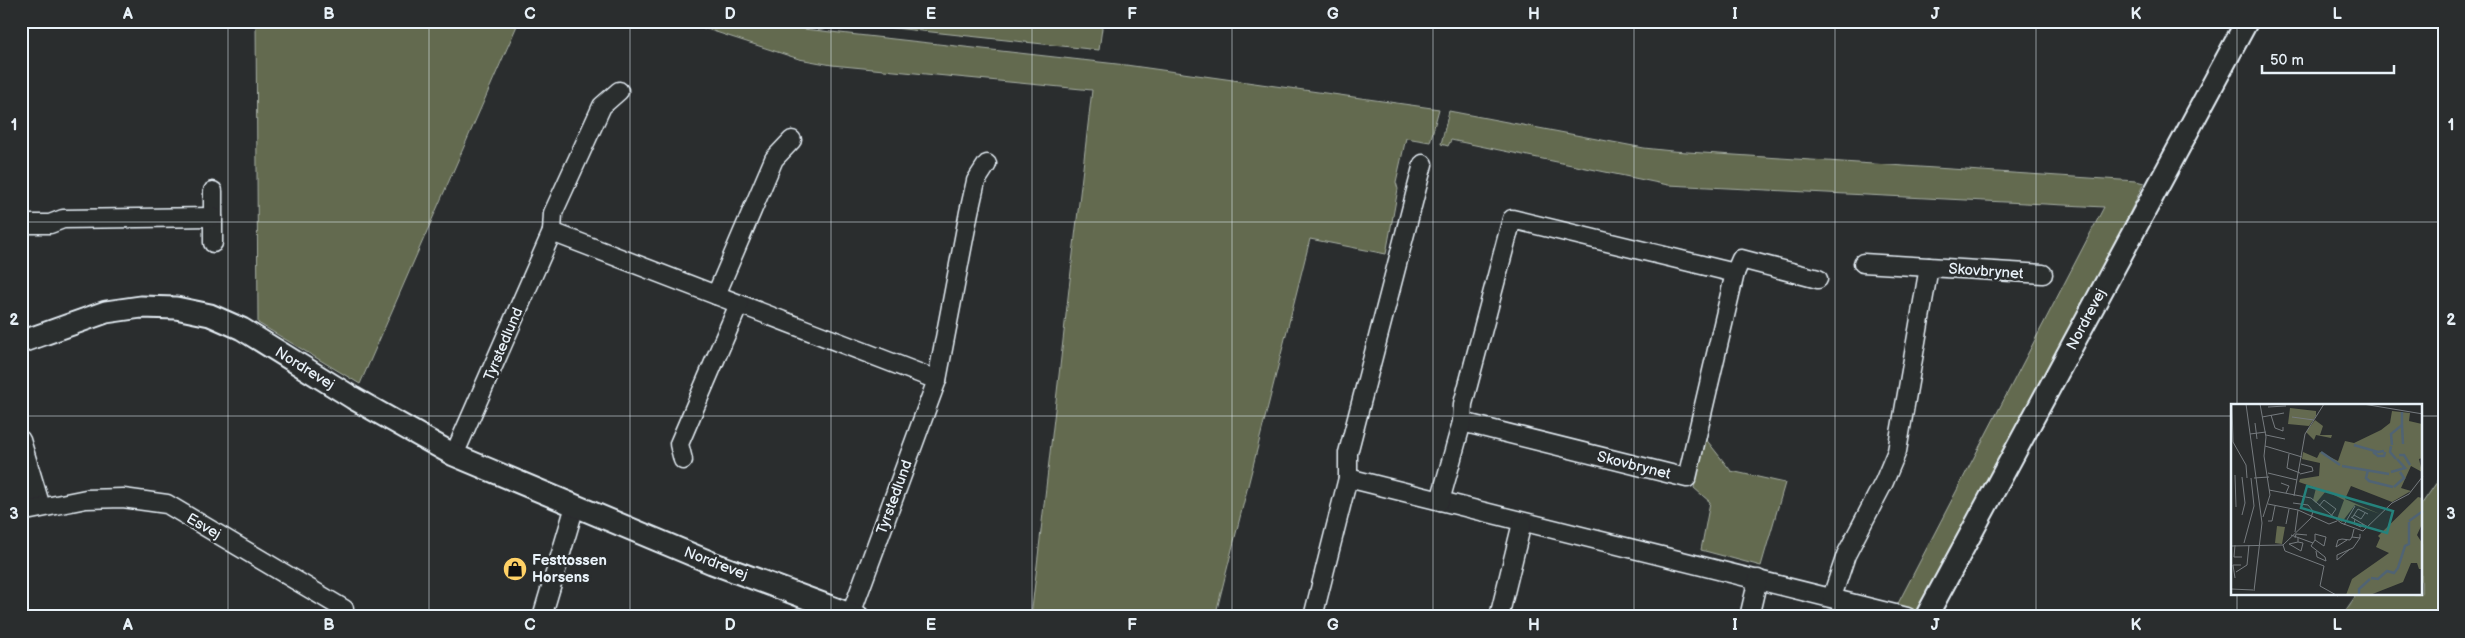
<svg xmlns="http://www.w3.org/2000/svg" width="2465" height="638" font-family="'Balsamiq Sans',sans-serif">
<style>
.green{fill:#646a50;stroke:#a6aea4}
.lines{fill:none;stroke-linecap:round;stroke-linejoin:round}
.minor-casing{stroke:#e8f1f8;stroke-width:21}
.tertiary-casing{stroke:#e8f1f8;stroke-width:25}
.minor{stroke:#2a2d2e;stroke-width:18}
.tertiary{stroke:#2a2d2e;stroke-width:21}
.grid{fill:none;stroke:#e8f1f8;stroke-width:1;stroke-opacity:0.55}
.labels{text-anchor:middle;stroke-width:5;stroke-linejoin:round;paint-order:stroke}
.street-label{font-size:15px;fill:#e8f1f8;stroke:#2a2d2e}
.poi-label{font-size:15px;font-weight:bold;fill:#e8f1f8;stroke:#2a2d2e;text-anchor:start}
.inset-river{fill:none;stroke:#506373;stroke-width:2.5}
.inset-road{fill:none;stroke:#767b7f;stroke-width:1}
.view{fill:#25827c;fill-opacity:0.15;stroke:#25827c;stroke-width:2.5}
.inset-edge{fill:none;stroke:#e8f1f8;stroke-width:2.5}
.neatline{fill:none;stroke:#e8f1f8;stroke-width:2}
.grid-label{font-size:16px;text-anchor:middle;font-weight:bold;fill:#e8f1f8}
</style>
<rect width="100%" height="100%" fill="#2a2d2e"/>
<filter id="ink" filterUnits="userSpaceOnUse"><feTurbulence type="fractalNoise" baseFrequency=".02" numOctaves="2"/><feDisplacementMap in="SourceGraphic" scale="10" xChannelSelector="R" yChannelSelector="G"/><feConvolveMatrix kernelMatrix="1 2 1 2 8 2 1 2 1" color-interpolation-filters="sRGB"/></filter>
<g filter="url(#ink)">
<g class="green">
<polygon points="256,21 519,21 360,384 258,323"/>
<polygon points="682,21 779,21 804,29 1126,65 1439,109 1430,142 1406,138 1396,182 1398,189 1386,254 1310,239 1215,617 1031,617 1092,90 832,65 799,59"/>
<polygon points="829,21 1103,21 1099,50"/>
<polygon points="1449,111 1644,148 1672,151 2136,181 2144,183 2108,258 1917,617 1891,617 2104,207 1668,185 1451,140 1448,146 1441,144"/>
<polygon points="1705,438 1731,471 1785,483 1761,566 1701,550 1710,502 1694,488"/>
<polygon points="2444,472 2444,617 2341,617 2357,594 2421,594 2421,505"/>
</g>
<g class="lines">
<g class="minor-casing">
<g id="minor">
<polyline points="213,191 213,243"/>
<polyline points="21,224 50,224 63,219 213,217"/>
<polyline points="552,232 553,213 602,106 619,91"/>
<polyline points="1863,263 2043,274"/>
<polyline points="716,295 774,159 792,140"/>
<polyline points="937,380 969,212 976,181 987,164"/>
<polyline points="1462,422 1687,478 1735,273"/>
<polyline points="21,440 41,507"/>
<polyline points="454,455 552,232 937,380 851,614"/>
<polyline points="683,460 679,444 739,304"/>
<polyline points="1348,478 1907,617"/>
<polyline points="1440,501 1462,422 1463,404 1512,219 1735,273 1741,259 1818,279"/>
<polyline points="21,512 86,499 123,498 167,504 344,609 343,617"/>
<polyline points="1832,597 1846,555 1884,482 1897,451 1929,267"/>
<polyline points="542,617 575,506"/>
<polyline points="1313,617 1348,478 1348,453 1423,164"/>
<polyline points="1499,617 1522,523"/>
<polyline points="1749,617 1758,579"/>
</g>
</g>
<g class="tertiary-casing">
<g id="tertiary">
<polyline points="21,342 106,312 141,307 176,308 210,315 242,329 353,398 454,455 712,563 858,617"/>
<polyline points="1926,617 2247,21"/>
</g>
</g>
<use href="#minor" class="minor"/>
<use href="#tertiary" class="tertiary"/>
</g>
</g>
<path class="grid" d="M228,21v596M429,21v596M630,21v596M831,21v596M1032,21v596M1232,21v596M1433,21v596M1634,21v596M1835,21v596M2036,21v596M2237,21v385M21,222h2423M21,416h2211M2421,416h23M2237,594v23"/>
<defs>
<g id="shop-disc" transform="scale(1.25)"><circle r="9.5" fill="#ffd166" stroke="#2a2d2e"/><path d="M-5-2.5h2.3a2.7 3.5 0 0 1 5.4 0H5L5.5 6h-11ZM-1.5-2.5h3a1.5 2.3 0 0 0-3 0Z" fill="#111"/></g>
</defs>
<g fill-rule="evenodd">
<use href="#shop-disc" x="515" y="569"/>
</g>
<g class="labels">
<g class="street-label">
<text transform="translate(1986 271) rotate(4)" y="5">Skovbrynet</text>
<text transform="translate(2086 319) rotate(-62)" y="5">Nordrevej</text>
<text transform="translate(503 344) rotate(-67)" y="5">Tyrstedlund</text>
<text transform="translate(305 368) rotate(32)" y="5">Nordrevej</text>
<text transform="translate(1634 465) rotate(14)" y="5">Skovbrynet</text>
<text transform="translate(894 497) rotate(-70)" y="5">Tyrstedlund</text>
<text transform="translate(204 526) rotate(30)" y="5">Esvej</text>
<text transform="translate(716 563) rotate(21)" y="5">Nordrevej</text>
</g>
<g class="poi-label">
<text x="532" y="565">Festtossen<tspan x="532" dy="17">Horsens</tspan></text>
</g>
</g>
<g transform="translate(2231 404)">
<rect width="191" height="191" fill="#2a2d2e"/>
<path d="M59,4l26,3v5l-7,10 -21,-2zM161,7l18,2 -1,8 13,3v34l-3,1 3,13 -11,-6 -10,22 10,3 -19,11 -41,-16 -6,13 35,15 -25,-9 -13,17 -5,-3 7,-19 -18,-9 -10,12 -3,-3 3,-12 -17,-6 1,-3 19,-3 1,-13 -18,-4 1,-7 14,6 3,-6 18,9 7,-20 9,2 27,-13 9,-7zM84,16l8,6 -3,9h12l-1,3 -15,-3 -2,5 -8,-8zM187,93l4,1v26l-5,11 5,8v26h-3l-2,-6h-6l-8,19 -33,13h-24l6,-16 37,-26 -13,-6 4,-9 -2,-2zM46,122l8,1 -3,17 -7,-1z" fill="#646a50"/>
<path class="inset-river" d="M171,21l1,19M123,41l24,7 6,-1M161,41l-1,-11 11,-9v-13M160,42l-1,6 6,7M90,48l19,13M142,48l5,4h6l1,-4M168,51h5l6,10M111,62l47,8M137,66l-2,8 3,3 24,6M160,68l14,-4 -8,-9M163,83l10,-9 -4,-6M178,117l14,-10M140,174l7,1 9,-8 7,2 4,-5 7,-22 4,-2v-22M128,192v-7l11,-10"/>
<path class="inset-road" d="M1,0l1,38 13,23 1,13M15,0l9,66M29,0l6,33 -2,19 6,39 -7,22M132,0l60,10M37,3l18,-1M40,11l4,13 8,3v-4M31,13l22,-4M61,13l22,3M24,19l2,16M19,30l16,-2M35,31l19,4M34,42l37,11M58,50l-2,14 13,5M37,69l29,7M69,70l13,-3 -1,-4 -11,-3M4,71l1,32M11,73l3,26 -3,12M23,74l15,-1M50,79l8,3 -3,7M38,86l42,8 30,25 22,8 29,-28 17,-9 14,-18M63,92l11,-62 19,-30M62,99l15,2 5,6 -2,7M37,100l30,6 31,14 8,-3M88,102l5,-6 12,9 -5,7M123,111l7,4 4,-6M120,113l17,10M121,114l6,-9 10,5M124,115l-1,5 7,3 2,-3M37,117h4l3,-15M55,120l3,-15M113,121l11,-19M123,125l-2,8 8,1v-4M64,128l3,-22M60,131l22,8M64,134l1,-4 11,1M116,136l-11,7 2,-7 4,-1 8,1 2,-3M67,138l-9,2 12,7 2,-8 -5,-1v-4M13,139l10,-37 -3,-28M82,139l-2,3 14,11 1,4 -9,-4 -1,-6M82,139l2,-3 9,6 2,-9 -11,-3v6M4,141l-1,12h8M52,141l2,6 39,15 -4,20 18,10M52,141l28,-27M0,142l52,-1M119,145l-13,11v-5l16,-7 7,-10M5,168l11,-7 2,-20M4,174l-2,-13h8M0,185l22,1M23,187l8,-68 -7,-53"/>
<path class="view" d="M76,82l86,25 -6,22 -86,-25z"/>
<rect width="191" height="191" class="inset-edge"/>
</g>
<rect width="2465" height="638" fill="none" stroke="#2a2d2e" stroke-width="55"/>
<path d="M2262 65v8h132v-8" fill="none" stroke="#e8f1f8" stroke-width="2.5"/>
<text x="2270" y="65" font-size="15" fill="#e8f1f8" stroke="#2a2d2e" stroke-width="4" paint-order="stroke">50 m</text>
<rect x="28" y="28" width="2410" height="582" class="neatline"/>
<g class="grid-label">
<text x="128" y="19">A</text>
<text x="329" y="19">B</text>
<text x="530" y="19">C</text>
<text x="730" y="19">D</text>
<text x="931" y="19">E</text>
<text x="1132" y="19">F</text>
<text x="1333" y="19">G</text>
<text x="1534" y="19">H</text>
<text x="1735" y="19">I</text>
<text x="1935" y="19">J</text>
<text x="2136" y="19">K</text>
<text x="2337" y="19">L</text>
<text x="14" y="130">1</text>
<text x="2451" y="130">1</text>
<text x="14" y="325">2</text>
<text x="2451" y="325">2</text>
<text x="14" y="519">3</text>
<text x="2451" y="519">3</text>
<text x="128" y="630">A</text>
<text x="329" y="630">B</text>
<text x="530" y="630">C</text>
<text x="730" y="630">D</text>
<text x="931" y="630">E</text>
<text x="1132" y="630">F</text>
<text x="1333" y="630">G</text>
<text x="1534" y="630">H</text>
<text x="1735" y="630">I</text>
<text x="1935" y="630">J</text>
<text x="2136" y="630">K</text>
<text x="2337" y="630">L</text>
</g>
</svg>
